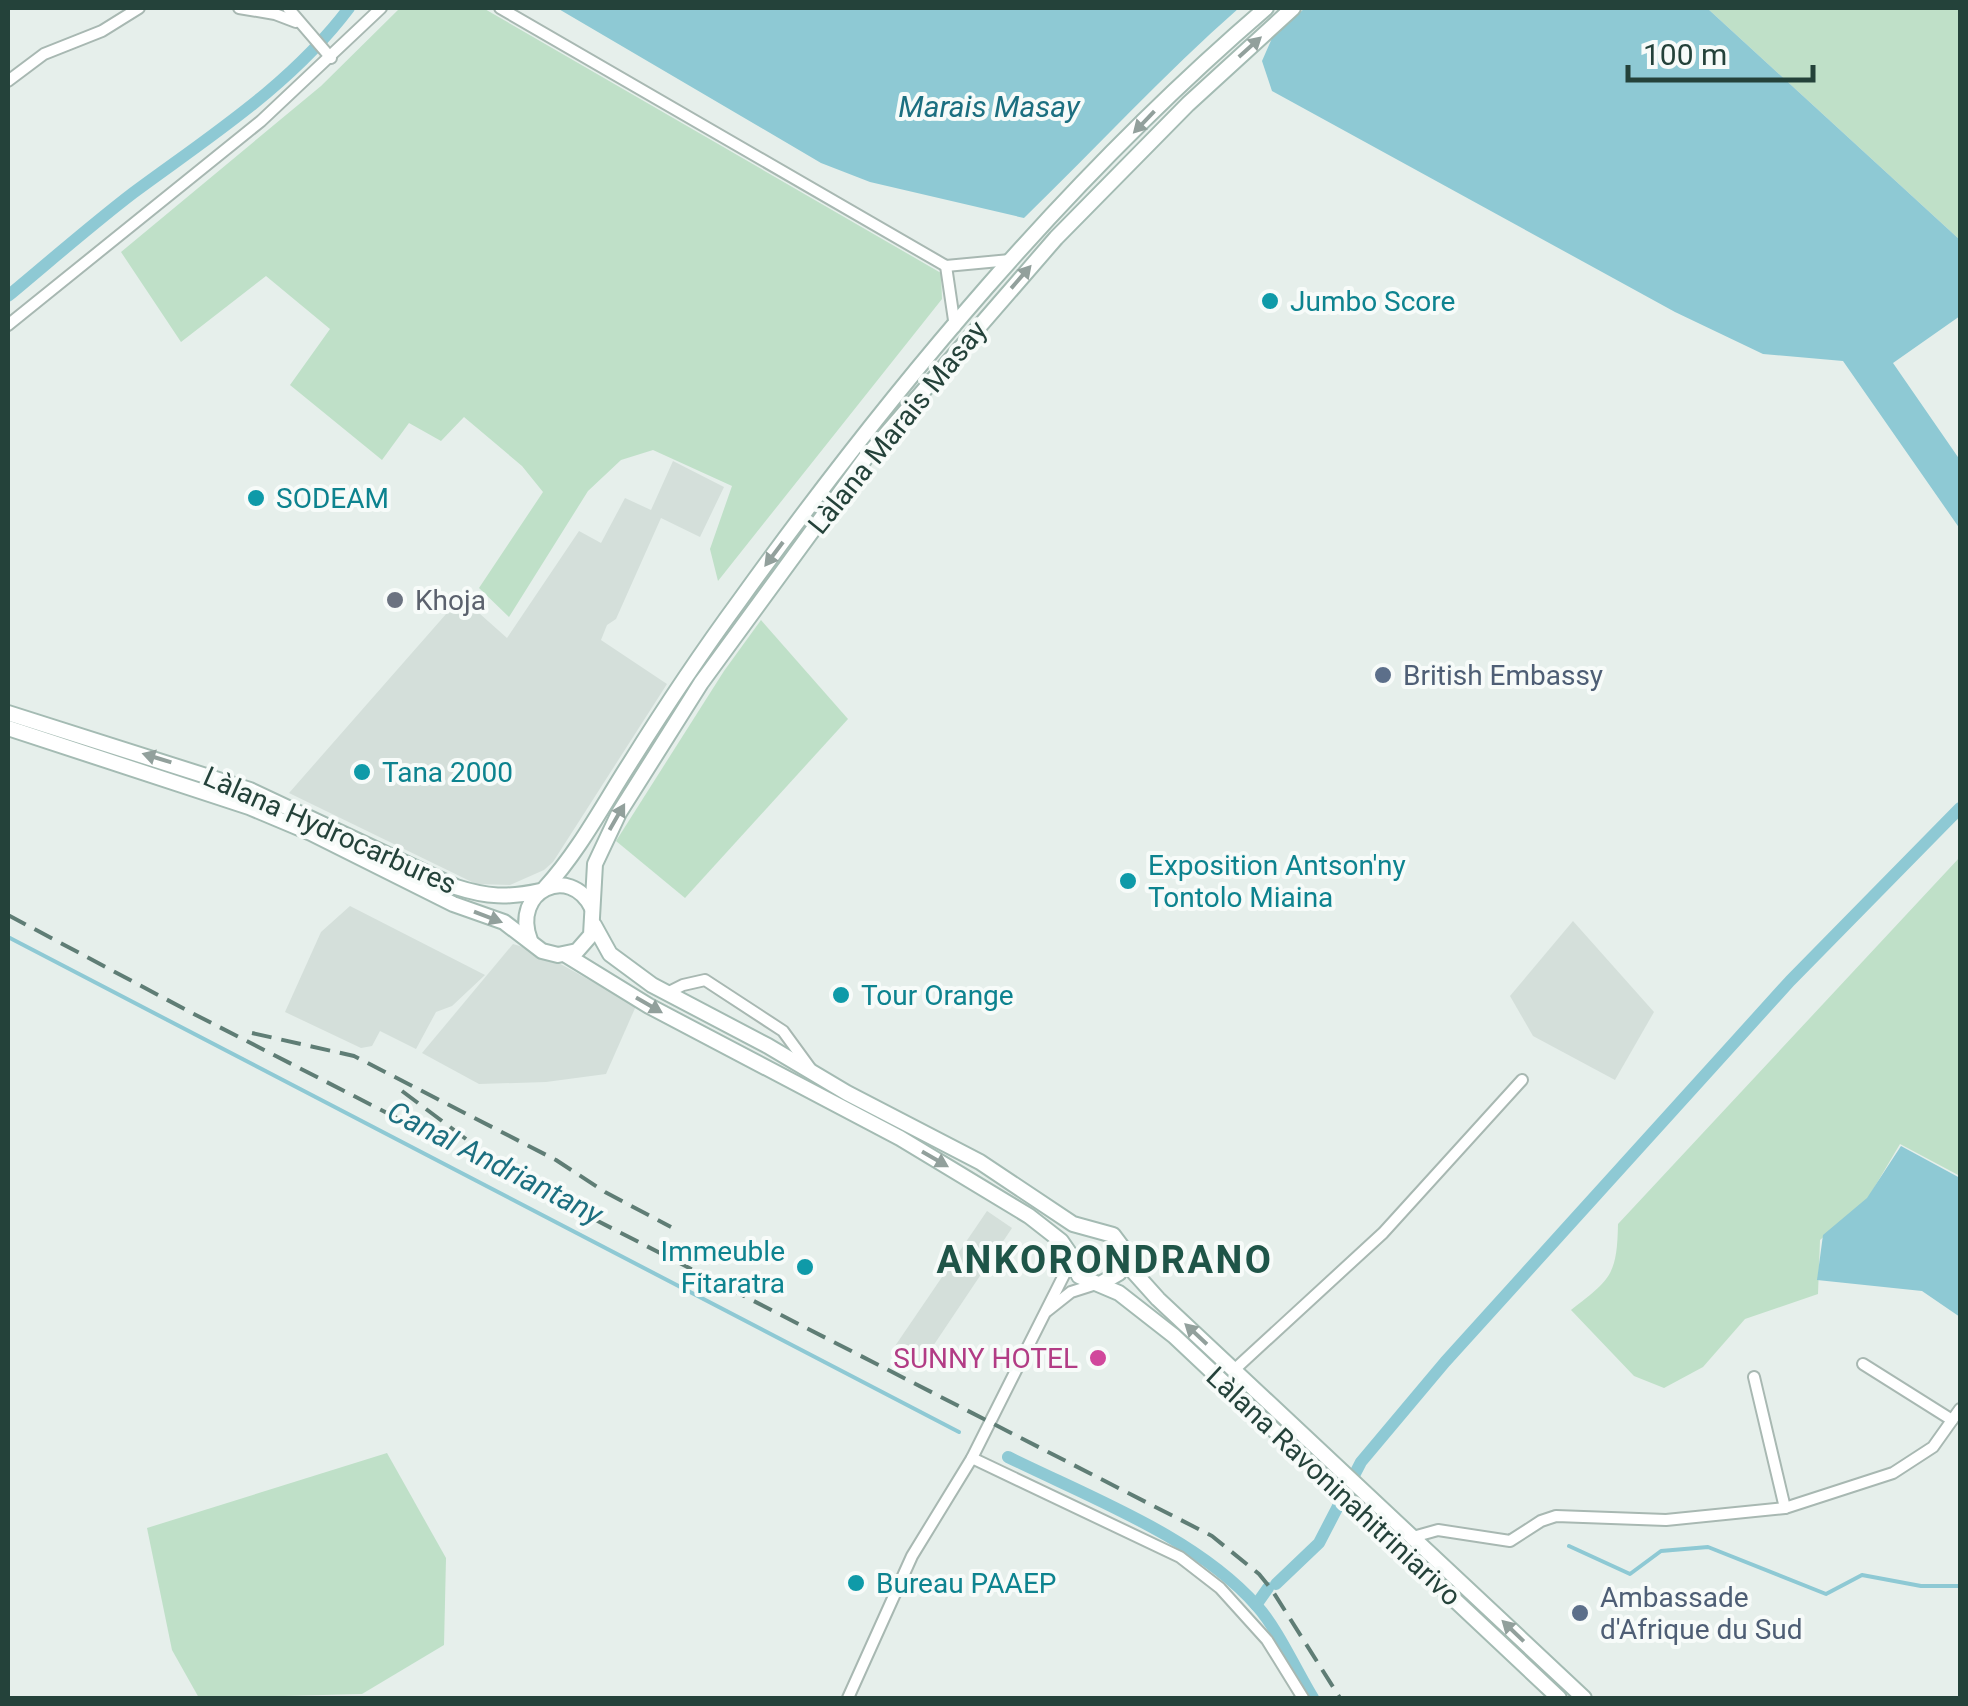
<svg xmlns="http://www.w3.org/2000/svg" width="1968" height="1706" font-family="Roboto,sans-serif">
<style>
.built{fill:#d4dfda}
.green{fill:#bfe0c8}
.water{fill:#8ec9d4}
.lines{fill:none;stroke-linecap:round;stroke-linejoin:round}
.stream{stroke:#8ec9d4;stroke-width:4}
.canal{stroke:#8ec9d4;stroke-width:12}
.minor-casing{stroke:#a8b8b2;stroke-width:14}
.secondary-casing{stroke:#a4bbb3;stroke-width:18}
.minor{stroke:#fff;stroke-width:10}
.secondary{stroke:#fff;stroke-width:14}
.rail{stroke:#5f7d75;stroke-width:4;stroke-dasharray:20 10;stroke-linecap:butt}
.oneway{fill:#92a09c}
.culture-dot{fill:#0f9aa8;stroke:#f7fbf9;stroke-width:4}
.worship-dot{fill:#6b7280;stroke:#f7fbf9;stroke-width:4}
.service-dot{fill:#5c6f8a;stroke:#f7fbf9;stroke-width:4}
.hotel-dot{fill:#d1479c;stroke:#f7fbf9;stroke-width:4}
.labels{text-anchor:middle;stroke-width:8;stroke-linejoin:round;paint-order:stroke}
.culture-label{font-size:28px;fill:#0d838f;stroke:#f7fbf9;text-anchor:start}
.street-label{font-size:28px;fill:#24423a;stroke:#f7fbf9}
.worship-label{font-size:28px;fill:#5b616d;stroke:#f7fbf9;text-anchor:start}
.service-label{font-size:28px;fill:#4e5e75;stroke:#f7fbf9;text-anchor:start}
.hotel-label{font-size:28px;fill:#b23c85;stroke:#f7fbf9;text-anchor:end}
.water-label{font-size:30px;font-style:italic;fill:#1c6f80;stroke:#f7fbf9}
.district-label{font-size:38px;font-weight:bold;letter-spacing:2.5px;fill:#1f5548;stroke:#f7fbf9}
</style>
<rect width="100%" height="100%" fill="#e6efeb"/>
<g class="built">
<polygon points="673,461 724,487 700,537 661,518 616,619 607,625 601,640 667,684 553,862 544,870 510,885 476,884 289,793 461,597 507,638 579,531 601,543 625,498 651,510"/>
<polygon points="350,906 485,975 452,1006 436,1012 416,1049 380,1031 372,1046 361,1048 285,1012 321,932"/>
<polygon points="1573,921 1654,1012 1615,1080 1533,1036 1510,996"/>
<polygon points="513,944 539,952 636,1006 606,1074 546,1082 479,1084 422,1053"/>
<polygon points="987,1211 1012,1228 919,1367 893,1349"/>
</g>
<g class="green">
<polygon points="400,8 483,8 941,273 942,299 718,581 710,549 732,486 653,450 621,460 588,491 509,617 479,588 543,492 522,466 464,417 441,441 409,423 382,460 290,385 330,329 266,276 181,342 121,252 321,86"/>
<polygon points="1707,8 1960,8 1960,240"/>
<polygon points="761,620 848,719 685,898 616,841 724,671"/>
<path d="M1960,857v319l-60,-32 -32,54 -48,42 -2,54 -73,25 -42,48 -39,21 -30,-12 -63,-66c40,-31 46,-35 47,-86z"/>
<polygon points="387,1453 446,1558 444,1645 362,1694 199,1698 172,1650 147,1528"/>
</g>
<g class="water">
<path d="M557,8h682c-75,66 -143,140 -215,210l-154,-36 -49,-19z"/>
<polygon points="1305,8 1707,8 1960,240 1960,316 1893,363 1960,460 1960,529 1843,361 1763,354 1675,312 1272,91 1262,61 1273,36"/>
<polygon points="1901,1146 1960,1178 1960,1317 1922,1291 1817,1280 1823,1235 1867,1198"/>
</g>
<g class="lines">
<g class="stream">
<polyline points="8,937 959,1432"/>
<polyline points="1569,1546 1630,1574 1661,1551 1708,1547 1826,1594 1862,1575 1921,1586 1960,1586"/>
</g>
<g class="canal">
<path d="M8,296c41,-34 82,-70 125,-103 77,-57 158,-108 216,-185"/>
<path d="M1008,1457c83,41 188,80 249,149 20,22 40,66 56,92"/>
<polyline points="1276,1584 1319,1543 1361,1462 1445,1362 1790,981 1960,808"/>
<polyline points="1256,1605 1268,1588"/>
</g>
<g class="minor-casing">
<g id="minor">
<polyline points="239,8 275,14 296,22"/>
<polyline points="288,8 331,58"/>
<polyline points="500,8 946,266 1010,260"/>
<polyline points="8,81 44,54 102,31 139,8"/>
<polyline points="946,266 955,327"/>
<polyline points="8,325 261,121 381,8"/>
<polyline points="667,993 683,985 705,980 783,1031 810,1068"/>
<polyline points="1047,1311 1071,1292 1096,1284"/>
<polyline points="1863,1364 1952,1420"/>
<polyline points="1234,1370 1383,1233 1522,1080"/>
<polyline points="1754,1377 1785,1508"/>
<polyline points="972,1458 1180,1557 1220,1588 1267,1640 1303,1698"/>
<polyline points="1413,1537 1438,1530 1510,1541 1541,1521 1556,1516 1666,1520 1785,1508 1893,1473 1933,1447 1960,1409"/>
<polyline points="848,1698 912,1556 972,1458 1072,1259"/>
</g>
</g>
<g class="secondary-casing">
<g id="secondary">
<path d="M8,713l242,77 206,97c31,10 52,11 84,4"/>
<polyline points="8,728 249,807 311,833 453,904 504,922 542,951 558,955 577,951 591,935 595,864 619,813 701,683 867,456 1056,238 1188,104 1293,8"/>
<path d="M545,888c34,-37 58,-83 85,-125 35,-56 71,-110 110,-163 154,-214 326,-420 526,-592"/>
<polyline points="594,925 610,954 652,985 768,1046 847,1093 980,1162 1073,1224 1113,1235 1122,1247 1132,1270 1158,1299 1584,1698"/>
<path d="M530,940c-19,-49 40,-77 62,-32"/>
<polyline points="566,955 649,1006 900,1138 1029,1216 1061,1241 1072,1257 1079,1276 1119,1293 1174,1336 1559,1698"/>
<polyline points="1100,1284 1119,1273 1124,1258"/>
</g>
</g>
<use href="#minor" class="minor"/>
<use href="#secondary" class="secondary"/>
<g class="rail">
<polyline points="8,915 192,1013 1212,1536 1259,1574 1272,1590 1340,1698"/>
<polyline points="252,1033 354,1056 556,1160 605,1192 671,1227"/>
<polyline points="402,1091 474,1145"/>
</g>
</g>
<defs><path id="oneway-solid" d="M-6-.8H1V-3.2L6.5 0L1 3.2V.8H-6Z" transform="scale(2.5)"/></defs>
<g class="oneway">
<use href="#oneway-solid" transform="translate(1250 47) rotate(-42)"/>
<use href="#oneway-solid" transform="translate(1144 122) rotate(134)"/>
<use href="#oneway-solid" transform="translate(1021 277) rotate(-49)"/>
<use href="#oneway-solid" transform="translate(774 554) rotate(127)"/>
<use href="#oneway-solid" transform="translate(157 758) rotate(-163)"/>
<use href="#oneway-solid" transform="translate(617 817) rotate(-60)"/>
<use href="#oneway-solid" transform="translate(488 917) rotate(21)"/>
<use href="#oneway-solid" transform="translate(649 1005) rotate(30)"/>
<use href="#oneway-solid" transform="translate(935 1159) rotate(30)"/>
<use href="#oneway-solid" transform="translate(1196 1334) rotate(-137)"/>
<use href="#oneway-solid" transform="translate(1513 1631) rotate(-136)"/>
</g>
<g class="culture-dot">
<circle cx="1270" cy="301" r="10"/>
<circle cx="256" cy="498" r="10"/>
<circle cx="362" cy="772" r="10"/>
<circle cx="1128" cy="881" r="10"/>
<circle cx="841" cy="995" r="10"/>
<circle cx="805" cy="1267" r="10"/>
<circle cx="856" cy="1583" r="10"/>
</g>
<circle class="worship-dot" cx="395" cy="600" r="10"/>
<g class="service-dot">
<circle cx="1383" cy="675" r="10"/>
<circle cx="1580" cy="1613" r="10"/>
</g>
<circle class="hotel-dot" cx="1098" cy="1358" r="10"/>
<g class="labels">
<g class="culture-label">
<text x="1290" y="311">Jumbo Score</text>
<text x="276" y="508">SODEAM</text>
<text x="382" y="782">Tana 2000</text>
<text x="1148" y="875">Exposition Antson'ny<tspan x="1148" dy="32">Tontolo Miaina</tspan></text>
<text x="861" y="1005">Tour Orange</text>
<text x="785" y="1261" text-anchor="end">Immeuble<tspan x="785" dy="32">Fitaratra</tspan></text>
<text x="876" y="1593">Bureau PAAEP</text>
</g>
<g class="street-label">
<text transform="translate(897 427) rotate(-51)" y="10">Làlana Marais Masay</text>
<text transform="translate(330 830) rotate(24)" y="10">Làlana Hydrocarbures</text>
<text transform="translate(1334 1486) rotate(43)" y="10">Làlana Ravoninahitriniarivo</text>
</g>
<g class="worship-label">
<text x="415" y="610">Khoja</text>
</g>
<g class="service-label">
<text x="1403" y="685">British Embassy</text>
<text x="1600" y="1607">Ambassade<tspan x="1600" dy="32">d'Afrique du Sud</tspan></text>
</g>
<g class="hotel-label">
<text x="1078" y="1368">SUNNY HOTEL</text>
</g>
<g class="water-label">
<text x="989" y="117">Marais Masay</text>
<text transform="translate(495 1163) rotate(27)" y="10">Canal Andriantany</text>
</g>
<g class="district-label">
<text x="1105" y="1273">ANKORONDRANO</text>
</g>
</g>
<rect width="1968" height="1706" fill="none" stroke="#24423a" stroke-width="20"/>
<path d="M1628 65v15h185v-15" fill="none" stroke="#24423a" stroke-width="5"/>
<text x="1643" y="65" font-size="30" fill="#24423a" stroke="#f7fbf9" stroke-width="8" paint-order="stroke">100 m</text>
</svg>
